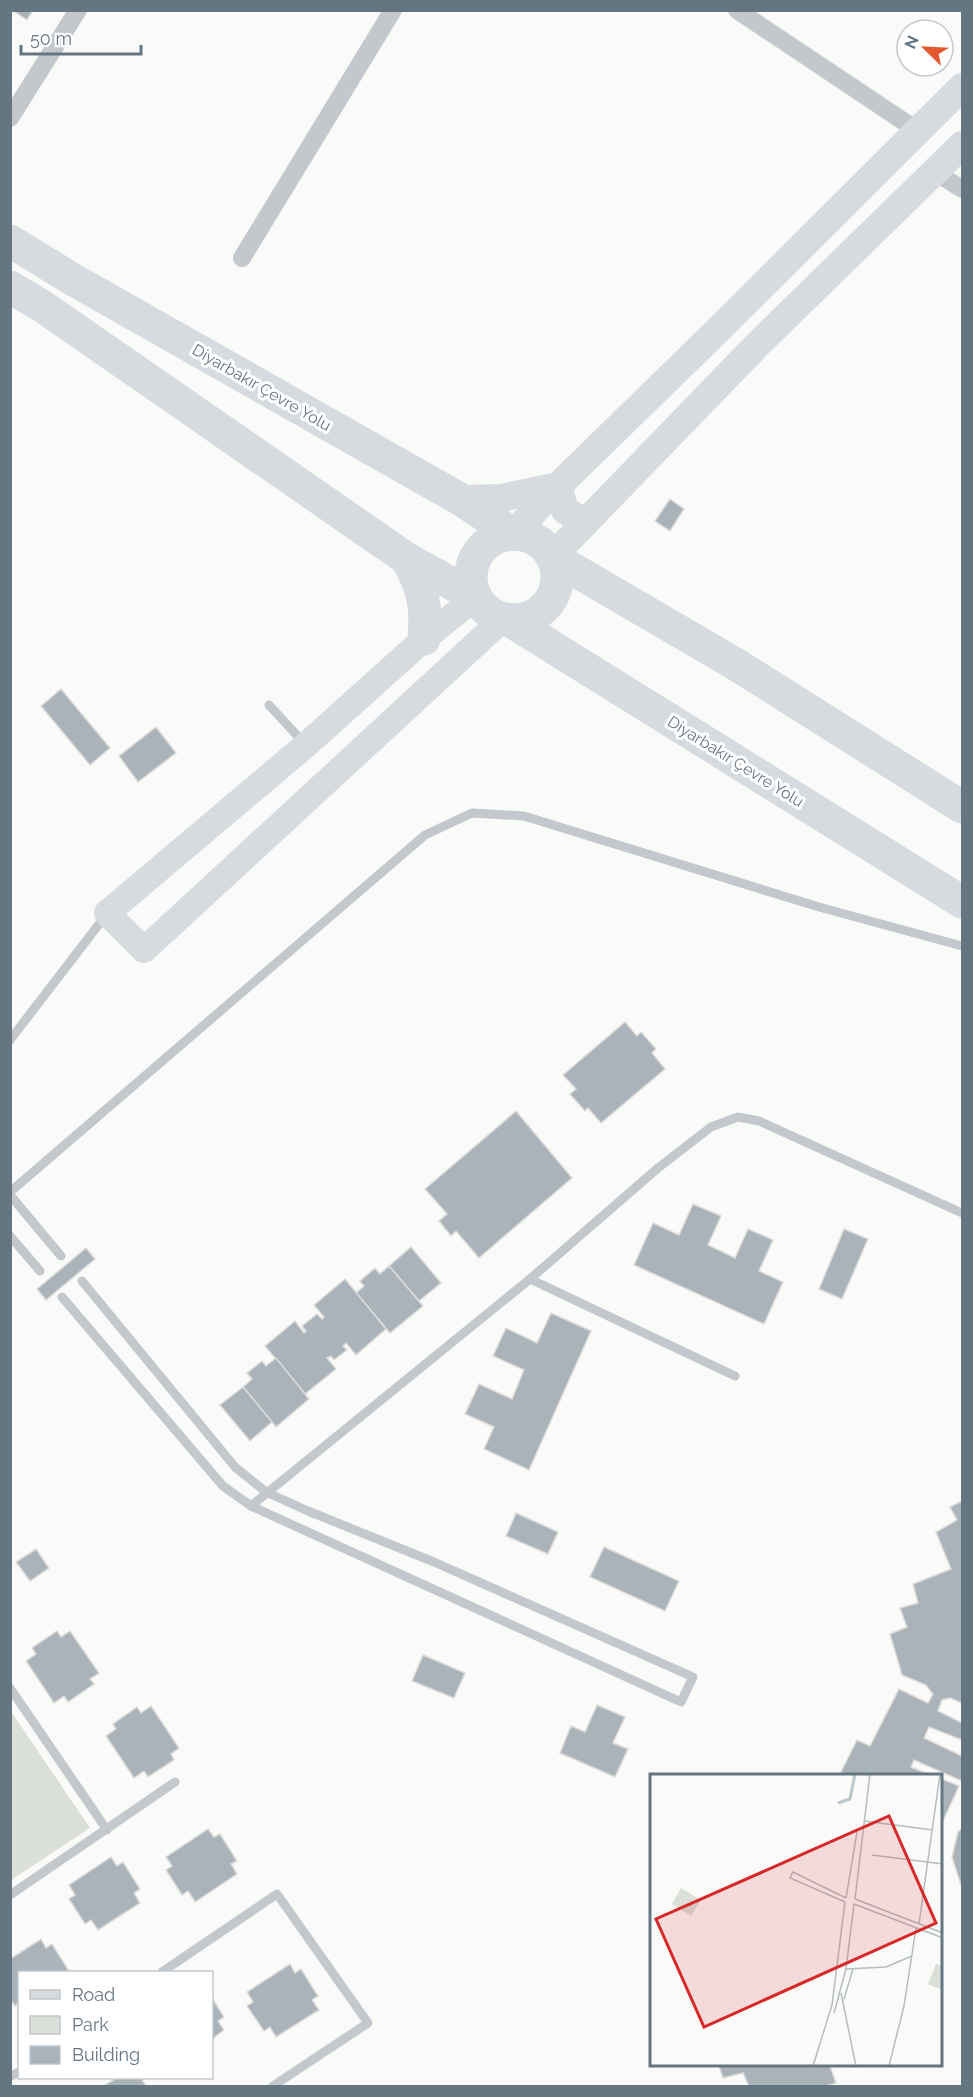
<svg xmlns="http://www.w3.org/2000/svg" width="973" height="2097" font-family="Raleway,sans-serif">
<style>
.green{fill:#dadfd7}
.building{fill:#aab3b9;stroke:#dcdcda;stroke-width:1.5}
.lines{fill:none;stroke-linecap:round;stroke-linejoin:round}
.lane{stroke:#c3c8cc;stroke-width:9}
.street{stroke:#c3c8cc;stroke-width:18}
.secondary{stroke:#d6dbdf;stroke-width:26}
.primary{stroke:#d6dbdf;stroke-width:28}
.highway{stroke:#d6dbdf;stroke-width:33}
.labels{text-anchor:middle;stroke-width:6;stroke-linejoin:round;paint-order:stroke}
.street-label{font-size:16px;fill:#657683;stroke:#fff}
.inset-river{fill:none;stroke:#bbc7cb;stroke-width:3}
.inset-road{fill:none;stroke:#b5bdc2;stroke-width:1.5}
.view{fill:#d62828;fill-opacity:0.15;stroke:#d62828;stroke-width:3}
.inset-edge{fill:none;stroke:#657683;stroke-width:3}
</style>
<rect width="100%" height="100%" fill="#fafaf8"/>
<polygon class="green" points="10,1710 90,1828 11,1880 10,1880"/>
<g class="building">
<polygon points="12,10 33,10 27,20"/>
<polygon points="670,499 684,509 670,531 655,521"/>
<polygon points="61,689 110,748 90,765 41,706"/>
<polygon points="156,727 176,753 138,782 119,756"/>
<polygon points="625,1022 637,1036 641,1032 656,1049 652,1053 665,1069 601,1123 588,1108 585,1111 570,1094 576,1089 563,1075"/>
<polygon points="516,1111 572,1178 479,1258 456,1231 451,1236 439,1221 447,1214 425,1189"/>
<polygon points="693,1204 721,1216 708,1245 735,1258 748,1229 773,1240 759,1271 783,1282 764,1324 634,1265 653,1223 679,1235"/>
<polygon points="844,1229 868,1239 842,1299 819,1289"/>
<polygon points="411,1247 441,1283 419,1301 389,1266"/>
<polygon points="86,1248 95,1259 46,1300 37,1289"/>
<polygon points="389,1266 423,1306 390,1333 356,1293 364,1286 360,1281 375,1268 380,1274"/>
<polygon points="345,1279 386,1329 356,1355 346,1343 343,1346 347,1350 334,1360 331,1356 327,1358 336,1369 305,1394 265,1346 295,1321 304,1333 306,1331 302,1326 317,1314 322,1319 324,1317 314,1305"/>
<polygon points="551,1313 591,1331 529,1470 484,1449 494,1427 465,1414 479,1384 512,1399 524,1370 493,1356 506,1328 537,1343"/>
<polygon points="276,1358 309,1399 276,1427 243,1387 252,1379 247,1373 262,1361 266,1366"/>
<polygon points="243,1387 272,1422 250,1441 220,1405"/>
<polygon points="962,1501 962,1703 950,1698 942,1700 938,1711 962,1723 962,1740 929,1727 924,1738 962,1756 962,1781 914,1760 911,1767 933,1776 847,1776 841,1772 857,1740 870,1746 899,1689 928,1703 933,1694 926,1685 902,1675 890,1634 907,1627 900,1608 918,1603 913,1584 951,1569 936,1532 957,1520 950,1507"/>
<polygon points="516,1513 558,1532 548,1554 506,1536"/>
<polygon points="604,1547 679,1581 665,1611 590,1577"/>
<polygon points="36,1549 49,1568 30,1581 16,1562"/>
<polygon points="57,1631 61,1637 70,1631 99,1673 90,1679 94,1684 68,1702 64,1696 54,1703 26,1661 36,1654 32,1648"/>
<polygon points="423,1655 465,1673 454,1698 412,1681"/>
<polygon points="597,1705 625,1717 613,1743 628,1749 615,1777 560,1753 571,1726 585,1732"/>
<polygon points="151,1706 179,1748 171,1754 174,1760 148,1777 144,1771 134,1778 106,1736 116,1729 113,1724 137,1707 141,1713"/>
<polygon points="942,1779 959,1786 943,1821 942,1820"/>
<polygon points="962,1828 962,1888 952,1857 958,1832"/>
<polygon points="208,1829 214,1837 220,1834 237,1861 231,1864 237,1874 195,1902 188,1891 182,1895 166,1870 172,1866 166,1857"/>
<polygon points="111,1857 117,1866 123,1862 140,1889 134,1893 140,1903 98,1930 91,1920 85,1924 69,1899 75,1895 69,1885"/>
<polygon points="41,1939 46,1948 52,1944 69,1971 66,1972 20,1972 20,2002 15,2006 10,1999 10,1959"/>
<polygon points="290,1964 295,1973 301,1969 318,1996 312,2000 319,2010 276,2037 270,2027 264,2031 247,2006 253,2002 247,1992"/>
<polygon points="212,1998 224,2017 218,2021 224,2030 212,2039"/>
<polygon points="719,2066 830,2066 836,2083 826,2086 749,2086 743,2073 723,2078"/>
<polygon points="117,2078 141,2078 146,2086 103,2086"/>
</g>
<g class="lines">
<g class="lane">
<polyline points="269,705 304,743"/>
<polyline points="10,1040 106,915"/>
<polyline points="10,1192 425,835 472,813 524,816 819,907 962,946"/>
<polyline points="10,1195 61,1256"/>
<polyline points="10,1236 40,1271"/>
<polyline points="530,1279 735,1376"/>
<polyline points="62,1297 223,1486 251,1506 681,1702 693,1677 434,1562 308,1511 266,1492 235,1467 82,1281"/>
<polyline points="251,1506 530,1279 658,1168 711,1127 738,1117 759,1121 962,1213"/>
<polyline points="10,1688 107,1830"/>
<polyline points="10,1895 175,1782"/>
<polyline points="162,1972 277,1894 368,2023 273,2086"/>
<polyline points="10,2077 20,2071"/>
</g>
<g class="street">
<polyline points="737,10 918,131"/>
<polyline points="10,118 78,10"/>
<polyline points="935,172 962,189"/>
<polyline points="242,258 393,10"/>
</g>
<polyline class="secondary" points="476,597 424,639 306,745 107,913 144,950 503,619"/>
<g class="primary">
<polyline points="460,499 501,498 558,486 565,510 585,523"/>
<polyline points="513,534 558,486 716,332 962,87"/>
<polyline points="552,557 757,345 962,145"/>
</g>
<g class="highway">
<polyline points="10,241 72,279 460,499 513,534"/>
<polyline points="10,287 42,306 407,559 476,597"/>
<circle cx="514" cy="577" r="43"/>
<polyline points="552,557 737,665 962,807"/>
<path d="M407,559c16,29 20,47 17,80"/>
<polyline points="509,620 962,902"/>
</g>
</g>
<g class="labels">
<g class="street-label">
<text transform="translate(262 387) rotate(30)" y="6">Diyarbakır Çevre Yolu</text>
<text transform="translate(736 761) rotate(32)" y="6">Diyarbakır Çevre Yolu</text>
</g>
</g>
<g transform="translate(650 1774)">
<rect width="292" height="292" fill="#fafaf8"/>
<path d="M31,114l20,12 -10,16 -19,-12zM286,190l6,2v24l-14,-6z" fill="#dadfd7"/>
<path class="inset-river" d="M188,29l12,-4 5,-25"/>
<path class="inset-road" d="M214,47l69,9M222,81l71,9M196,124l11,-66M205,125l88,34M205,125l15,-125M195,128l-55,-24 3,-6 53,26M204,130l89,34M269,150l21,-150M196,195l40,-2 26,-11M191,219l15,73M194,225l9,-30M184,239l12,-44 8,-65M163,292l19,-61 13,-103M239,292l15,-60 12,-78"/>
<path class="view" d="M239,42l47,107 -232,104 -48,-108z"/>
<rect width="292" height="292" class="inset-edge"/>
</g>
<rect width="973" height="2097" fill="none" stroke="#657683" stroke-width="24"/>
<rect x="18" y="1971" width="195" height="108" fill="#ffffff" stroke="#c1c8cd" stroke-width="1.5"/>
<rect x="30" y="1990" width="30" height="9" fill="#d6dbdf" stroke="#c1c8cd" stroke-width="1.5"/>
<text x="72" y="2001" font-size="18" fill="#657683">Road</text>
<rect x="30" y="2016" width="30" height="18" fill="#dadfd7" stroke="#c1c8cd" stroke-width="1.5"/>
<text x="72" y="2031" font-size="18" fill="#657683">Park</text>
<rect x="30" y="2046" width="30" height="18" fill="#aab3b9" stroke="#c1c8cd" stroke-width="1.5"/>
<text x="72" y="2061" font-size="18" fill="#657683">Building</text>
<g transform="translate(925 48) rotate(294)"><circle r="28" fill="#ffffff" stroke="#c1c8cd" stroke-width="1.5"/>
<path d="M0-4.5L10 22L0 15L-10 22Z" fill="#e4572e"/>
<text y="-9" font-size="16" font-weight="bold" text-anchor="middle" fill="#657683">N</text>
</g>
<path d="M21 45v9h120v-9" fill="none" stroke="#657683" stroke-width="3"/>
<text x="30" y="45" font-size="18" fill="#657683" stroke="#ffffff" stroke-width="4.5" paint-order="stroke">50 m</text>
</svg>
